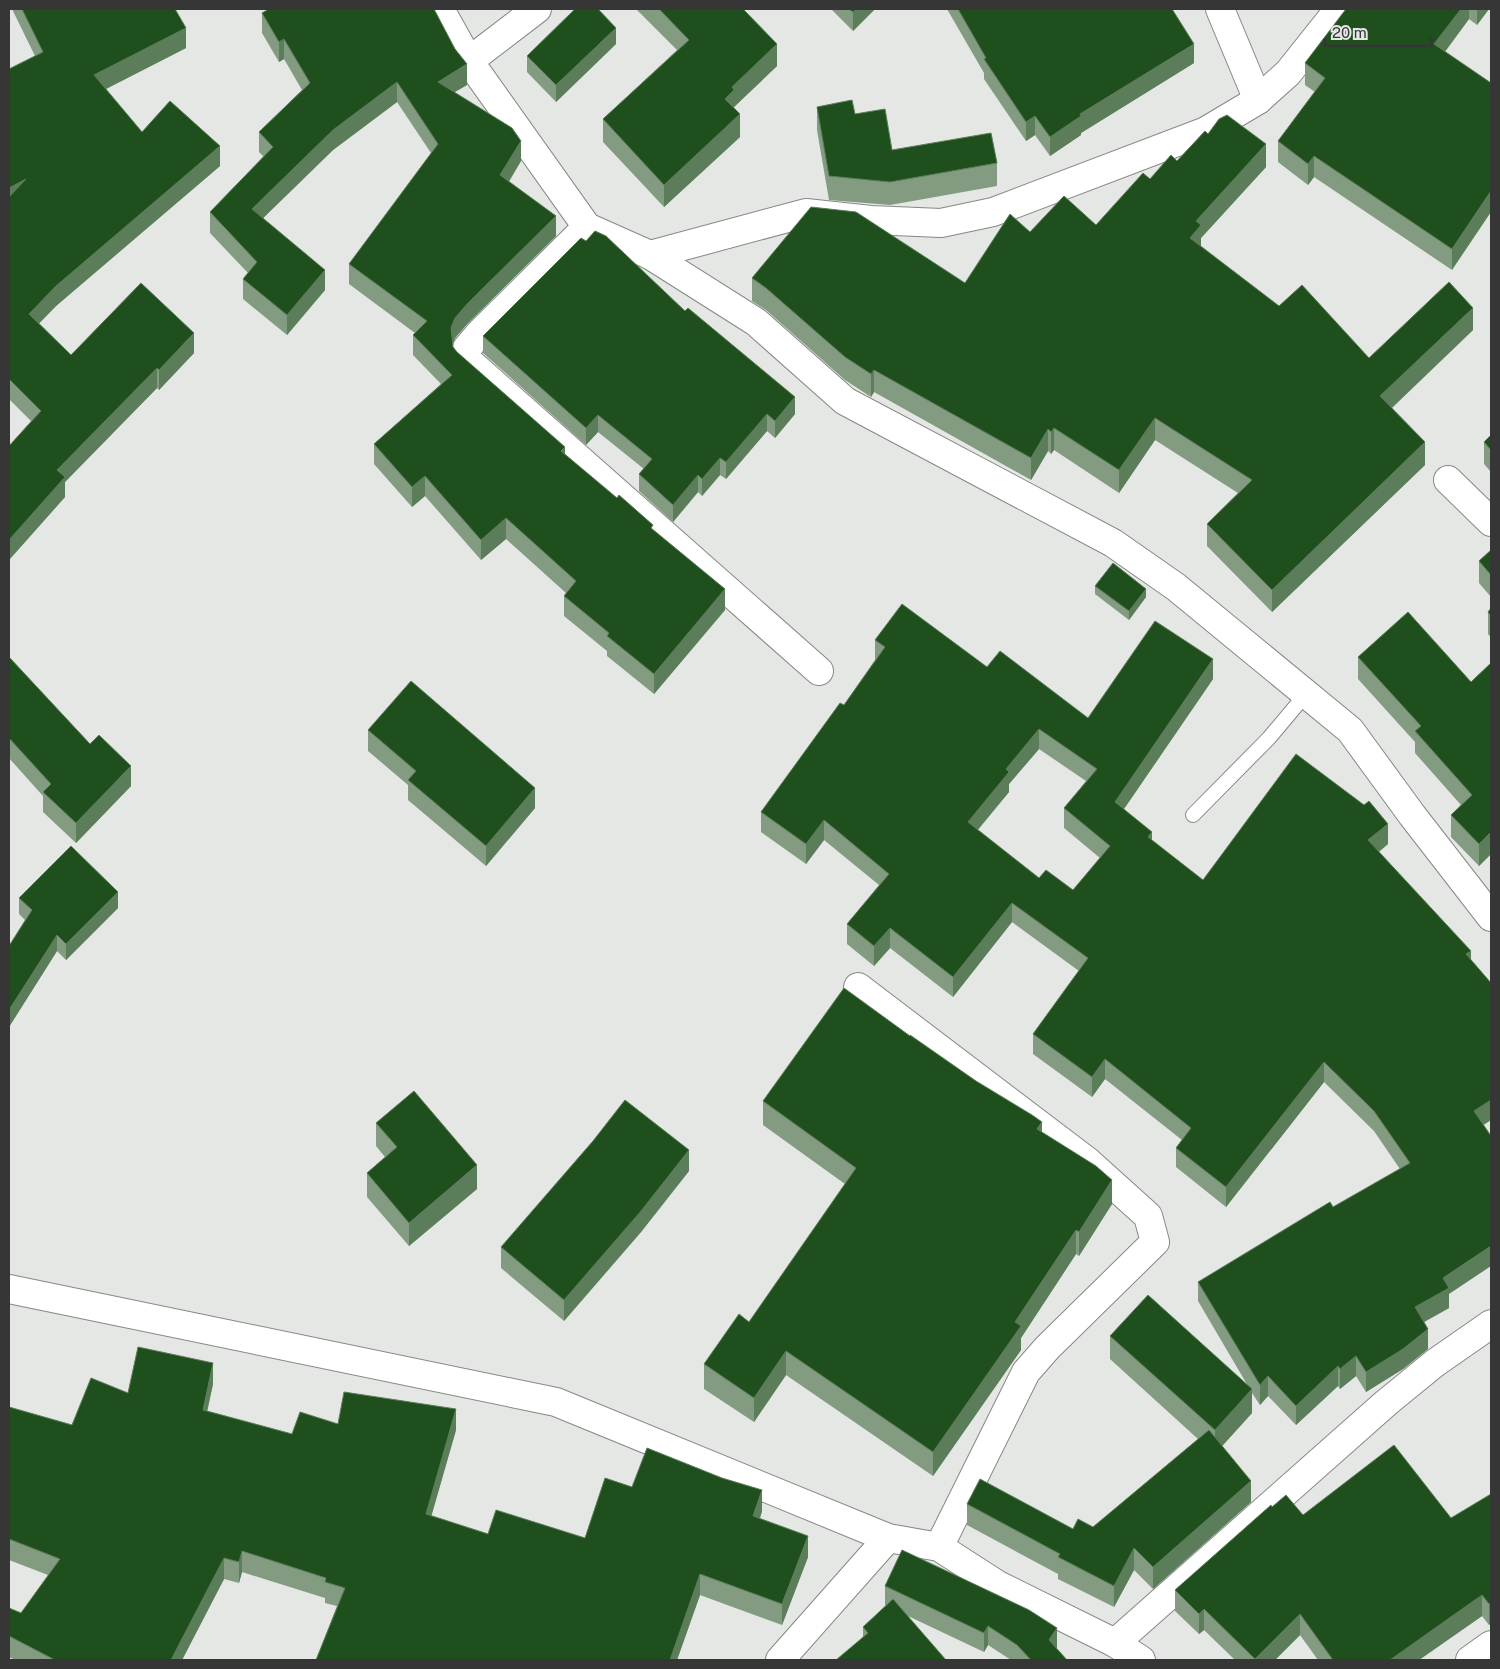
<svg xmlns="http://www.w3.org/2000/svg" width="1500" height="1669" font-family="'Public Sans',sans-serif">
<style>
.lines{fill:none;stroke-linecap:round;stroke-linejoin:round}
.service-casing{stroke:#868886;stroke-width:16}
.minor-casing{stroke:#868886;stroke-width:30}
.service{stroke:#fff;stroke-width:14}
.minor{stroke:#fff;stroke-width:28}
.wall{fill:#829b81;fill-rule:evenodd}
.shaded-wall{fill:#5b7d59}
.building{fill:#204f1e;stroke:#5b7d59;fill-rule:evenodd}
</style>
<rect width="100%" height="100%" fill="#e4e7e4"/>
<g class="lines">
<g class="service-casing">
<polyline id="service" points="1193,815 1269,738 1306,694"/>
</g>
<g class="minor-casing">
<g id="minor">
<polyline points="440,9 469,61 587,227 650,255 756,322 845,401 1113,543 1176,587 1350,730 1412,815 1491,917"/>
<polyline points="1220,9 1258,100"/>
<polyline points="469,61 537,9"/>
<polyline points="587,227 479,334 467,348 467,360 819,671"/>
<polyline points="650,255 806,213 871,220 941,223 993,212 1206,131 1258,100 1288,73 1339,9"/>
<polyline points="1448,480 1491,522"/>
<polyline points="858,987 1087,1161 1148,1216 1155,1242 1047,1348 1026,1372 939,1547"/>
<polyline points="9,1289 556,1402 888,1538 939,1547 998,1585 1115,1643 1141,1660"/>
<polyline points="1115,1643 1386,1403 1435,1363 1491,1324"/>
<polyline points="780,1660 888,1538"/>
<polyline points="1470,1660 1491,1645"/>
</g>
</g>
<use href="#service" class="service"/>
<use href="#minor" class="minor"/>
</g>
<g class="wall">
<polygon points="12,9 175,9 186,48 106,89 142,132 220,166 56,306 39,323 71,355 194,353 159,390 157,388 65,482 65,497 9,560 9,446 31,421 9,399 9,69 35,56"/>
<polygon points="636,9 743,9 777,66 734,107 740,137 664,207 603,142 603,119 677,50"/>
<polygon points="831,9 875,9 853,31"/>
<polygon points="947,9 1172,9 1194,63 1081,133 1081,135 1050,156 1035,135 1026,141 984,79 984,73"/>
<polygon points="1346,9 1489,9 1477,25 1469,19 1445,52 1491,83 1452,270 1314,177 1308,185 1278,162 1278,141 1315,92 1305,85 1305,63"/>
<polygon points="262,13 467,85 454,92 521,161 509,182 556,236 468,323 455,338 453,344 453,347 457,352 565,454 653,530 725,610 654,694 607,656 607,651 564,616 564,596 566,593 506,539 481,560 425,496 412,507 374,464 374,444 441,384 413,355 413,335 415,333 349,284 349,264 431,153 397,102 333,150 263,218 325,290 287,335 243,299 243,279 248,273 210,233 210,212 264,157 259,152 259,132 302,90 284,59 279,62 262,33"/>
<polygon points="616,44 556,102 527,72 527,56"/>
<polygon points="817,107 855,114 892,150 997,163 997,186 890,205 829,200 817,130"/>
<polygon points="1208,134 1266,167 1201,238 1201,246 1279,306 1369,358 1473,330 1392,408 1425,465 1272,612 1207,546 1207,524 1238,493 1155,440 1119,493 1054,450 1051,454 1048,451 1031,480 874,392 871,397 845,380 766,310 752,301 752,278 965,283 1030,232 1096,225 1150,179 1177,161"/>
<polygon points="483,336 795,414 775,438 767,431 726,479 720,475 702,496 698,492 673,522 639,491 639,474 644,469 598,432 586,445 483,353"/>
<polygon points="1491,435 1491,472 1484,464 1484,442"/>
<polygon points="1491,550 1491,597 1479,583 1479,561"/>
<polygon points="1095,586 1146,597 1129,620 1095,594"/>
<polygon points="1491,608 1491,638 1488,634 1488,612"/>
<path d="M875,640l112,27 101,51 125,-39 -89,130 28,31 51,40 185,-36 -9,8 112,131v137l-8,5 -34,169v14l-25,14 4,27 -25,20 -37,23 -10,-16 -16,13 -2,-3 -42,39 -28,-29 -8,9 -8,-12v20l-30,33 29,56 -98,87 -19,-19 -20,37 -56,-28v-5l-91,-49v-21l106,25 20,-2 105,-88 -88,-80v-23l138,50 -50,-85v-19l135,-75 67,-38 -26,-38 -50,-49 -98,125 -50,-40v-19l6,-8 -77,-61 -13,18 -59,-43v-20l46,-63 -67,-49 -59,75 -63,-49 -16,18 -27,-22v-20l32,-39 -55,-45 -18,24 -45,-32v-20l83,-107 31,-45zM1039,749l47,32 -22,27v20l36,30 -27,32 -34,-12 -62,-48 32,-38v-8z"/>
<polygon points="9,657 90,744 131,786 76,843 43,812 43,796 9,758"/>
<polygon points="1358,657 1471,682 1491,663 1491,854 1479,866 1451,837 1451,815 1461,805 1415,753 1415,742 1358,679"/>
<polygon points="368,730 535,808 486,866 408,800 408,785 368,751"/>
<polygon points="19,898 118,908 66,960 57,951 9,1027 9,946 25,920 19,914"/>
<polygon points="763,1101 1042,1132 1112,1204 1079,1256 1076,1254 1021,1338 1021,1350 933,1476 786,1375 754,1422 704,1389 704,1364 749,1322 845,1184 763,1125"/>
<polygon points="376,1123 477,1189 409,1246 367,1197 367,1173 385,1157 376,1146"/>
<polygon points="689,1171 641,1232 564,1321 501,1268 501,1247"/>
<polygon points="213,1384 207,1411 292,1434 338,1424 456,1430 431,1516 488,1534 585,1538 632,1487 762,1511 760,1519 808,1557 782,1625 700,1595 677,1660 316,1660 337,1606 325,1603 325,1598 242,1572 239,1583 224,1579 182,1660 15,1660 9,1657 9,1608 21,1613 48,1575 9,1560 9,1407 72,1425 128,1393"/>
<polygon points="1490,1387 1491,1387 1491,1410 1490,1408"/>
<polygon points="1491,1494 1489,1625 1482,1616 1419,1660 1318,1660 1300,1635 1275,1660 1235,1660 1204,1630 1199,1634 1175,1611 1175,1590 1272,1507 1303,1515 1451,1518"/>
<polygon points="885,1586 1057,1648 1056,1648 1067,1660 1011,1660 988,1645 984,1652 908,1616 863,1638 863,1627 886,1606 885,1605"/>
</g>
<g class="shaded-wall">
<polygon points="856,9 875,9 853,31 853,12"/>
<polygon points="1461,9 1469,9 1469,19 1434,66 1434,44"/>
<polygon points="1477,9 1489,9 1477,25"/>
<polygon points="186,28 186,48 94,95 94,75"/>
<polygon points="616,28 616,44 556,102 556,85"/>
<polygon points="284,39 284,59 279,62 279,42"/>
<polygon points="777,44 777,66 734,107 734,113 725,99 732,87"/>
<polygon points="1194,44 1194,63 1081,133 1081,135 1050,156 1050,137 1080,114"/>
<polygon points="467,64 467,85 438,102 438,82"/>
<polygon points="397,82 397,102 333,150 252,229 252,209 333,130"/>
<polygon points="740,114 740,137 664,207 664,185"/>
<polygon points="1035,116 1035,135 1026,141 1026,122"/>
<polygon points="521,141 521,161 500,195 500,175"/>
<polygon points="1266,144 1266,167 1201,238 1201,248 1190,238 1196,221"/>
<polygon points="220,146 220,166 56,306 29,334 29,314 56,286"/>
<polygon points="1314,156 1314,177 1308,185 1308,164"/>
<polygon points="26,179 9,208 9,188"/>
<polygon points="1491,191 1491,212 1452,270 1452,249"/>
<polygon points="556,216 556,236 468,323 455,338 451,348 451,328 455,318 468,303"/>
<polygon points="325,270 325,290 287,335 287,315"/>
<polygon points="1473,308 1473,330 1380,419 1380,396"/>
<polygon points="194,333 194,353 159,390 159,370"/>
<polygon points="157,368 157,388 65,482 65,497 9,560 9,540 57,470"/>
<polygon points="874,370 874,392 871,397 871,374"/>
<polygon points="795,397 795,414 775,438 775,421"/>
<polygon points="767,414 767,431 726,479 726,462"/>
<polygon points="598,415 598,432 586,445 586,428"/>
<polygon points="1155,418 1155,440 1119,493 1119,470"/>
<polygon points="1054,428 1054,450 1051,454 1051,432"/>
<polygon points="1048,429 1048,451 1031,480 1031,458"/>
<polygon points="1425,442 1425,465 1272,612 1272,590"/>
<polygon points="565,447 565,467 561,451"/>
<polygon points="720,458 720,475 702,496 702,479"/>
<polygon points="698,475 698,492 673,522 673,505"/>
<polygon points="425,476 425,496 412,507 412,487"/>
<polygon points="506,518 506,539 481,560 481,540"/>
<polygon points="725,589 725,610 654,694 654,674"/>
<polygon points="1146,589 1146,597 1129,620 1129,611"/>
<polygon points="1213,659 1213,679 1115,822 1115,802"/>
<polygon points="1039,729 1039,749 1009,784 1009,792 968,842 968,822 1006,769"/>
<polygon points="131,766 131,786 76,843 76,823"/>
<polygon points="535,788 535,808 486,866 486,846"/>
<polygon points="824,820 824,840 806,864 806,844"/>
<polygon points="1388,824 1388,844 1368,860 1368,840"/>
<polygon points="1152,832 1152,852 1148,837"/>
<polygon points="1491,832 1491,854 1479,866 1479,844"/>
<polygon points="118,892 118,908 66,960 66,944"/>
<polygon points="1012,903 1012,922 953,997 953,977"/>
<polygon points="890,928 890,948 874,966 874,946"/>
<polygon points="57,935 57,951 9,1027 9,1010"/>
<polygon points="1471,951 1471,970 1466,954"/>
<polygon points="1105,1059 1105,1079 1092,1097 1092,1077"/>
<polygon points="1324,1062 1324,1082 1226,1207 1226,1187"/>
<polygon points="1491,1100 1491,1120 1474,1131 1474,1111"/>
<polygon points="1042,1122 1042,1146 1037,1129"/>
<polygon points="689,1150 689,1171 641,1232 564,1321 564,1300"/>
<polygon points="477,1165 477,1189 409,1246 409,1223"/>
<polygon points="1112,1180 1112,1204 1079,1256 1079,1232"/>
<polygon points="1076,1230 1076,1254 1021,1338 1021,1350 933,1476 933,1452 1015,1322"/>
<polygon points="1491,1246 1491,1266 1449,1294 1449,1308 1415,1327 1415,1307 1443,1278"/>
<polygon points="1428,1329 1428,1349 1403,1369 1366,1392 1366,1372"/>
<polygon points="786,1351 786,1375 754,1422 754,1398"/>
<polygon points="1356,1356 1356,1376 1340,1389 1340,1369"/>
<polygon points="213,1363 213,1384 203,1431 203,1410"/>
<polygon points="1338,1366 1338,1386 1296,1425 1296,1406"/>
<polygon points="1268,1376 1268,1396 1260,1405 1260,1385"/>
<polygon points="1252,1389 1252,1413 1215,1454 1215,1430"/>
<polygon points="456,1409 456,1430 426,1535 426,1514"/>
<polygon points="1251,1481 1251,1502 1153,1589 1153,1567"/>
<polygon points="762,1490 762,1511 753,1537 753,1516"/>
<polygon points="808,1536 808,1557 782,1625 782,1604"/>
<polygon points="1134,1548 1134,1570 1114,1607 1114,1586"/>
<polygon points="242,1551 242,1572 239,1583 239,1562"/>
<polygon points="224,1558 224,1579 182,1660 171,1660"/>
<polygon points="700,1574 700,1595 677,1660 670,1660"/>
<polygon points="1482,1595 1482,1616 1419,1660 1390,1660"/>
<polygon points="1491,1603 1491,1624 1489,1625 1489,1604"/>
<polygon points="1204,1609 1204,1630 1199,1634 1199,1614"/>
<polygon points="1300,1614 1300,1635 1275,1660 1255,1660 1255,1659"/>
<polygon points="988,1626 988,1645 984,1652 984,1633"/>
<polygon points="1057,1628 1057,1648 1049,1659 1049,1640"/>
</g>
<g class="building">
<polygon points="22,9 175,9 186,28 94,75 142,132 170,101 220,146 56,286 29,314 71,355 141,283 194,333 159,370 157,368 57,470 65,477 9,540 9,446 41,411 9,379 9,197 26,179 9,188 9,69 43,52"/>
<polygon points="269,9 434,9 455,49 467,64 438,82 512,128 521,141 500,175 556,216 468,303 455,318 451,328 453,347 457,352 565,447 561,451 617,498 619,495 653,525 651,528 725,589 654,674 607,636 609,633 564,596 576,581 506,518 481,540 425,476 412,487 374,444 452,375 413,335 427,321 349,264 438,144 397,82 333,130 252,209 325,270 287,315 243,279 257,262 210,212 273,147 259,132 310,83 284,39 279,42 262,13"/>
<polygon points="575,9 598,9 616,28 556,85 527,56"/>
<polygon points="659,9 743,9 777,44 732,87 734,90 725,99 740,114 664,185 603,119 689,40"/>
<polygon points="849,9 856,9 853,12"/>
<polygon points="958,9 1172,9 1194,44 1080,114 1081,116 1050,137 1035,116 1026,122 984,59 986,58"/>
<polygon points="1346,9 1461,9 1434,44 1491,83 1491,191 1452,249 1314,156 1308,164 1278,141 1325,78 1305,63"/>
<polygon points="852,100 855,114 885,109 892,150 991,133 997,163 890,182 829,176 817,107"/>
<polygon points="1227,115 1266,144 1196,221 1201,225 1190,238 1279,306 1302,285 1369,358 1449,282 1473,308 1380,396 1425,442 1272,590 1207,524 1252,480 1155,418 1119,470 1054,428 1051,432 1048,429 1031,458 874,370 871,374 845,357 766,288 752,278 811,207 856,212 965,283 1010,214 1030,232 1064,196 1096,225 1143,173 1150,179 1171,155 1177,161 1205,131 1208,134 1219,119"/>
<polygon points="595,231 606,236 685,311 688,308 795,397 775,421 767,414 726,462 720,458 702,479 698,475 673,505 639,474 652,459 598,415 586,428 483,336 581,238 586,241"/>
<polygon points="1491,435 1491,450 1484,442"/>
<polygon points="1491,550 1491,575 1479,561"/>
<polygon points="1113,563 1146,589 1129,611 1095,586"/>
<path d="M902,604l85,63 13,-16 88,67 67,-97 58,38 -98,143 37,30 -4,5 55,43 93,-126 68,51 5,-4 19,23 -20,16 103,111 -5,3 25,29v117l-17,11 17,25v110l-48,32 6,10 -34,19 13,22 -25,20 -37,23 -10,-16 -16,13 -2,-3 -42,40 -28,-30 -8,9 -62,-103 132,-80 3,5 77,-44 -36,-52 -50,-49 -98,125 -50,-39 15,-20 -86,-69 -13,18 -59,-43 55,-76 -76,-55 -59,74 -63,-49 -16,18 -27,-22 42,-50 -65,-54 -18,24 -45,-32 79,-109 4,2 41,-58 -10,-7zM1039,729l58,40 -33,39 46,38 -37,44 -27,-20 -7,8 -71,-56 41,-50 -3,-3z"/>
<polygon points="1491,608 1491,616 1488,612"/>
<polygon points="1408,612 1471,682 1491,663 1491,832 1479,844 1451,815 1472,795 1415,731 1421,726 1358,657"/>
<polygon points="9,657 90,744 99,735 131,766 76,823 43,792 51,784 9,738"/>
<polygon points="411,681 535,788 486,846 408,780 416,771 368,730"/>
<polygon points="71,846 118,892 66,944 57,935 9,1010 9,946 32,910 19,898"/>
<polygon points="844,988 910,1036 910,1035 976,1081 1032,1115 1042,1122 1037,1129 1096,1166 1112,1180 1079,1232 1076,1230 1015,1322 1021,1326 933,1452 786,1351 754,1398 704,1364 739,1314 749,1322 856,1168 763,1101"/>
<polygon points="414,1091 477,1165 409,1223 367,1173 397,1147 376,1123"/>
<polygon points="625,1100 689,1150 641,1211 564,1300 501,1247 593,1141"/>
<polygon points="1148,1295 1252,1389 1215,1430 1110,1336"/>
<polygon points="138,1347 213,1363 203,1410 292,1434 300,1412 338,1424 344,1392 456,1409 426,1514 488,1534 496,1510 585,1538 605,1478 632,1487 647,1448 722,1478 762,1490 753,1516 808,1536 782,1604 700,1574 670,1660 316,1660 345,1588 325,1582 326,1578 242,1551 239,1562 224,1558 171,1660 55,1660 9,1636 9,1608 21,1613 60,1559 9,1539 9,1407 72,1425 91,1378 128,1393"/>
<polygon points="1209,1430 1251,1481 1153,1567 1134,1548 1114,1586 1058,1557 1060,1554 967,1504 980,1479 1073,1529 1078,1519 1093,1527"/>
<polygon points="1394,1445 1451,1518 1491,1494 1491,1603 1489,1604 1482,1595 1390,1660 1333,1660 1300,1614 1255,1659 1204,1609 1199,1614 1175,1590 1271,1505 1272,1507 1286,1495 1303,1515"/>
<polygon points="902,1550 1029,1610 1057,1628 1049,1640 1067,1660 1031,1660 1017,1645 988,1626 984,1633 885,1586"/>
<polygon points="893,1599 946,1660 836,1660 868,1633 863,1627"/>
</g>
<rect width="1500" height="1669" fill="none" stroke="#353635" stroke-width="20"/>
<path d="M1325 38v8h106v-8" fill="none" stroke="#353635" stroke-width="2.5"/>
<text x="1332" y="38" font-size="15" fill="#353635" stroke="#e4e7e4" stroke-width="4" paint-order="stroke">20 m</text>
</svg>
